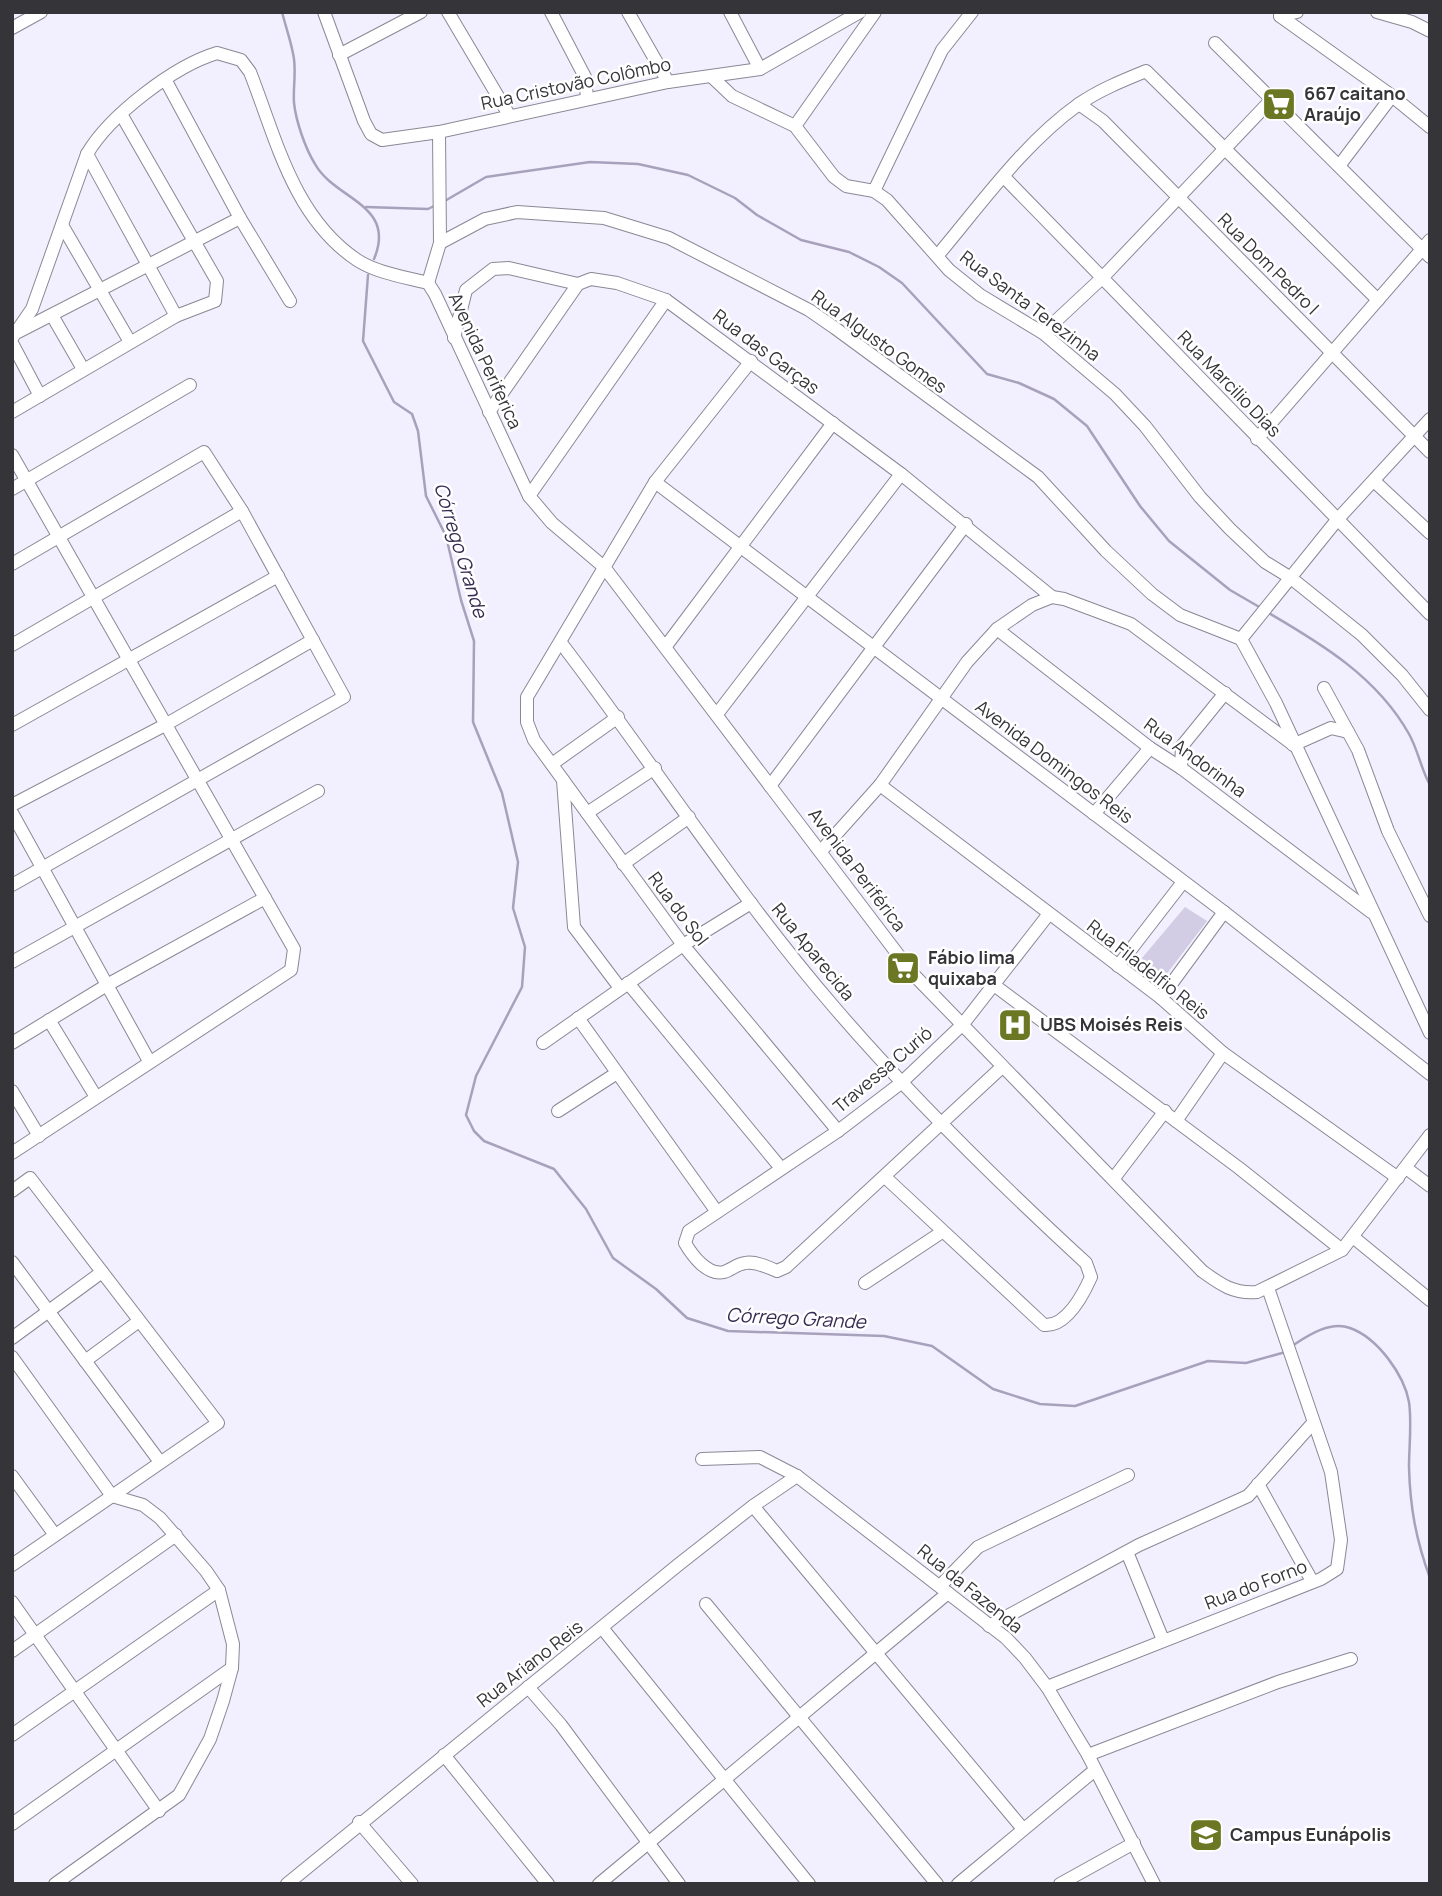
<svg xmlns="http://www.w3.org/2000/svg" width="1442" height="1896" font-family="Manrope,sans-serif">
<style>
.green{fill:#d2cce4}
.lines{fill:none;stroke-linecap:round;stroke-linejoin:round}
.stream{stroke:#a8a1bc;stroke-width:2.5}
.minor-casing{stroke:#8b8895;stroke-width:14}
.minor{stroke:#fff;stroke-width:12}
.labels{text-anchor:middle;stroke-width:5;stroke-linejoin:round;paint-order:stroke}
.street-label{font-size:18px;fill:#353439;stroke:#fefffe}
.poi-label{font-size:18px;font-weight:bold;fill:#353439;stroke:#fefffe;text-anchor:start}
.water-label{font-size:19px;font-style:italic;fill:#382b53;stroke:#fefffe}
</style>
<rect width="100%" height="100%" fill="#f2effe"/>
<polygon class="green" points="1185,907 1207,921 1162,980 1137,964"/>
<g class="lines">
<g class="stream">
<path d="M282,12c4,16 10,32 12,47 2,15 -1,29 0,44 2,18 11,45 21,61 20,36 82,40 59,95"/>
<polyline points="443,202 486,177 590,162 638,164 688,175 735,198 757,215 801,240 849,252 879,267 902,283 987,374 1019,383 1054,399 1087,426 1140,506 1169,541 1230,590 1261,608"/>
<polyline points="366,207 428,209 434,206"/>
<polyline points="368,275 363,341 394,402 412,414 418,431 426,496 446,536 461,600 474,641 473,722 502,793 518,862 513,908 525,947 522,987 476,1076 466,1115 474,1131 484,1141 554,1169 586,1209 613,1258 656,1289 687,1318 728,1331 884,1336 932,1346 993,1389 1040,1404 1075,1406 1208,1361 1246,1363 1282,1353"/>
<path d="M1267,612c55,32 110,65 142,122 9,16 12,35 21,51"/>
<path d="M1295,1344c15,-10 36,-23 55,-16 28,10 54,47 59,74 3,21 0,44 0,65 1,40 7,73 21,111"/>
</g>
<g class="minor-casing">
<g id="minor">
<polyline points="324,12 364,121 371,134 382,140 439,132 668,82 760,69 860,12"/>
<polyline points="448,12 509,115"/>
<polyline points="551,12 585,77 587,98"/>
<polyline points="628,12 668,82"/>
<polyline points="730,12 760,69"/>
<polyline points="1377,12 1412,22 1430,31"/>
<polyline points="1280,16 1392,96 1430,127"/>
<polyline points="1280,16 1297,12"/>
<polyline points="12,28 41,12"/>
<polyline points="1215,43 1430,257"/>
<polyline points="339,55 421,12"/>
<polyline points="712,77 732,96 795,126 834,177 846,186 874,191 887,200 949,270 980,295 1043,333 1115,394 1145,426 1200,497 1230,529 1265,562 1291,578 1362,635 1402,675 1430,710"/>
<polyline points="166,81 240,218 290,301"/>
<polyline points="1079,104 1103,121 1430,452"/>
<polyline points="795,126 875,12"/>
<polyline points="87,154 176,316"/>
<polyline points="1339,166 1392,96"/>
<polyline points="1004,177 1430,614"/>
<polyline points="874,191 942,50 972,12"/>
<polyline points="62,225 130,342"/>
<polyline points="440,243 485,219 517,212 604,218 669,238 809,310 835,328 1038,477 1106,551 1152,594 1180,615 1241,639"/>
<path d="M938,255c43,-51 86,-112 141,-151 20,-14 45,-24 67,-33l232,229"/>
<polyline points="428,283 440,243 439,132"/>
<polyline points="53,317 83,369"/>
<polyline points="18,332 240,218"/>
<polyline points="1043,333 1103,277 1273,98"/>
<path d="M12,338l20,-29 55,-155c23,-39 87,-88 130,-101l24,7 9,12c26,66 43,145 107,188 20,13 48,17 71,23l7,11 94,202 23,27 52,44 308,406 290,298c18,13 31,23 55,21l85,-42 88,-115"/>
<polyline points="454,338 466,290 493,269 509,268 578,284 591,279 617,283 666,300 901,474 1052,597"/>
<polyline points="12,343 40,396"/>
<polyline points="751,361 655,482 527,697 527,722 534,740 683,945 838,1131"/>
<polyline points="12,412 176,316 215,301 217,281 121,114"/>
<polyline points="489,412 578,284"/>
<polyline points="1430,419 1337,520 1241,639 1276,703 1430,1033"/>
<polyline points="1257,439 1430,240"/>
<polyline points="12,455 294,949 291,970 12,1153"/>
<polyline points="1374,481 1430,533"/>
<polyline points="655,482 1224,912 1430,1074"/>
<polyline points="12,489 190,385"/>
<polyline points="529,496 666,300"/>
<polyline points="12,564 204,452 242,511 344,697 12,885"/>
<polyline points="997,629 1150,748 1181,768 1371,912"/>
<path d="M561,643c92,120 174,249 273,364 78,91 164,175 252,256l5,14c-8,18 -25,50 -47,48l-159,-148"/>
<polyline points="12,645 242,511"/>
<polyline points="666,646 833,423"/>
<polyline points="1324,688 1358,750 1388,831 1430,916"/>
<polyline points="717,714 901,474"/>
<polyline points="12,725 278,576"/>
<polyline points="1293,745 1331,728 1348,732"/>
<polyline points="552,764 618,717"/>
<polyline points="1181,768 1182,746 1225,693"/>
<polyline points="563,780 574,927 620,988"/>
<polyline points="880,785 1161,998 1223,1053 1398,1178"/>
<polyline points="770,786 966,524"/>
<polyline points="12,805 165,725 313,640"/>
<polyline points="12,813 149,1061"/>
<polyline points="587,813 655,768"/>
<polyline points="1094,814 1150,748"/>
<polyline points="822,850 880,785 967,662 997,629 1032,605 1052,597 1064,599 1131,624 1291,743"/>
<polyline points="623,864 689,817"/>
<polyline points="12,962 318,791"/>
<polyline points="1118,966 1183,882"/>
<polyline points="628,983 780,1167"/>
<polyline points="994,985 1239,1168 1342,1250"/>
<polyline points="1161,998 1224,912"/>
<polyline points="578,1018 717,1212"/>
<polyline points="49,1020 96,1097"/>
<polyline points="12,1043 107,985 265,898"/>
<polyline points="543,1043 683,945 751,903"/>
<path d="M1002,1067l-216,200 -9,4c-9,-4 -22,-10 -32,-8 -8,1 -14,7 -21,9 -17,4 -32,-17 -39,-29l4,-12 149,-100 63,-48 62,-59 85,-109"/>
<polyline points="12,1091 39,1136"/>
<polyline points="558,1111 617,1073"/>
<polyline points="1176,1121 1223,1053"/>
<polyline points="1406,1168 1430,1186"/>
<polyline points="1114,1178 1165,1111"/>
<polyline points="12,1191 30,1178 218,1423 12,1565"/>
<polyline points="1353,1237 1430,1300"/>
<polyline points="12,1262 160,1462"/>
<polyline points="865,1283 942,1232"/>
<polyline points="12,1338 102,1272"/>
<polyline points="12,1357 112,1496 143,1505 160,1518 206,1571 219,1590 233,1644 232,1668 223,1701 210,1739 179,1795 55,1884"/>
<polyline points="85,1361 139,1321"/>
<polyline points="702,1459 760,1457 797,1476 1006,1638 1025,1658 1047,1687 1088,1755 1154,1884"/>
<polyline points="12,1476 55,1535"/>
<polyline points="1258,1484 1312,1581"/>
<polyline points="753,1506 1023,1829"/>
<polyline points="1127,1552 1163,1640"/>
<polyline points="940,1586 978,1547 1128,1475"/>
<polyline points="12,1602 159,1811"/>
<polyline points="706,1604 937,1884"/>
<polyline points="989,1626 1139,1545 1248,1496 1313,1423"/>
<polyline points="603,1629 809,1884"/>
<polyline points="12,1651 176,1535"/>
<polyline points="528,1687 561,1725 679,1884"/>
<polyline points="1047,1687 1321,1579 1337,1569 1341,1540 1331,1472 1268,1288"/>
<polyline points="12,1735 219,1590"/>
<polyline points="444,1755 548,1884"/>
<polyline points="1088,1755 1278,1682 1351,1659"/>
<polyline points="359,1822 412,1884"/>
<polyline points="12,1824 232,1668"/>
<polyline points="287,1884 678,1565 753,1506 797,1476"/>
<polyline points="599,1884 948,1593"/>
<polyline points="958,1884 1095,1770"/>
<polyline points="1060,1884 1134,1843"/>
</g>
</g>
<use href="#minor" class="minor"/>
</g>
<defs>
<g id="supermarket-square" transform="scale(1.75)"><rect x="-9" y="-9" width="18" height="18" rx="4" fill="#6b7723" stroke="#fefffe"/><path d="M-6-5.5h2.5l.6 2H6L4.5 2H-2.5L-4.4-4H-6ZM-1.5 3.2a1.3 1.3 0 1 0 .1 0ZM3 3.2a1.3 1.3 0 1 0 .1 0Z" fill="#fff"/></g>
<g id="hospital-square" transform="scale(1.75)"><rect x="-9" y="-9" width="18" height="18" rx="4" fill="#6b7723" stroke="#fefffe"/><path d="M-5-5h3v3.5h4V-5h3V5h-3V1.5h-4V5h-3Z" fill="#fff"/></g>
<g id="university-square" transform="scale(1.75)"><rect x="-9" y="-9" width="18" height="18" rx="4" fill="#6b7723" stroke="#fefffe"/><path d="M0-5L7-2L0 1L-7-2ZM-4 1L0 2.5L4 1V4Q0 6-4 4Z" fill="#fff"/></g>
</defs>
<g fill-rule="evenodd">
<use href="#supermarket-square" x="1279" y="104"/>
<use href="#supermarket-square" x="903" y="968"/>
<use href="#hospital-square" x="1015" y="1025"/>
<use href="#university-square" x="1206" y="1835"/>
</g>
<g class="labels">
<g class="street-label">
<text transform="translate(576 84) rotate(-12)" y="6">Rua Cristovão Colômbo</text>
<text transform="translate(1268 264) rotate(45)" y="6">Rua Dom Pedro I</text>
<text transform="translate(1030 306) rotate(37)" y="6">Rua Santa Terezinha</text>
<text transform="translate(879 342) rotate(36)" y="6">Rua Algusto Gomes</text>
<text transform="translate(766 352) rotate(37)" y="6">Rua das Garças</text>
<text transform="translate(485 361) rotate(65)" y="6">Avenida Periferica</text>
<text transform="translate(1229 384) rotate(46)" y="6">Rua Marcilio Dias</text>
<text transform="translate(1195 758) rotate(36)" y="6">Rua Andorinha</text>
<text transform="translate(1054 762) rotate(37)" y="6">Avenida Domingos Reis</text>
<text transform="translate(857 870) rotate(53)" y="6">Avenida Periférica</text>
<text transform="translate(678 909) rotate(53)" y="6">Rua do Sol</text>
<text transform="translate(813 952) rotate(51)" y="6">Rua Aparecida</text>
<text transform="translate(1148 970) rotate(38)" y="6">Rua Filadelfio Reis</text>
<text transform="translate(883 1070) rotate(-40)" y="6">Travessa Curió</text>
<text transform="translate(1256 1585) rotate(-21)" y="6">Rua do Forno</text>
<text transform="translate(970 1589) rotate(39)" y="6">Rua da Fazenda</text>
<text transform="translate(530 1664) rotate(-38)" y="6">Rua Ariano Reis</text>
</g>
<g class="poi-label">
<text x="1304" y="100">667 caitano<tspan x="1304" dy="21">Araújo</tspan></text>
<text x="928" y="964">Fábio lima<tspan x="928" dy="21">quixaba</tspan></text>
<text x="1040" y="1031">UBS Moisés Reis</text>
<text x="1230" y="1841">Campus Eunápolis</text>
</g>
<g class="water-label">
<text transform="translate(461 550) rotate(73)" y="7">Córrego Grande</text>
<text transform="translate(796 1318) rotate(3)" y="7">Córrego Grande</text>
</g>
</g>
<rect width="1442" height="1896" fill="none" stroke="#353439" stroke-width="28"/>
</svg>
